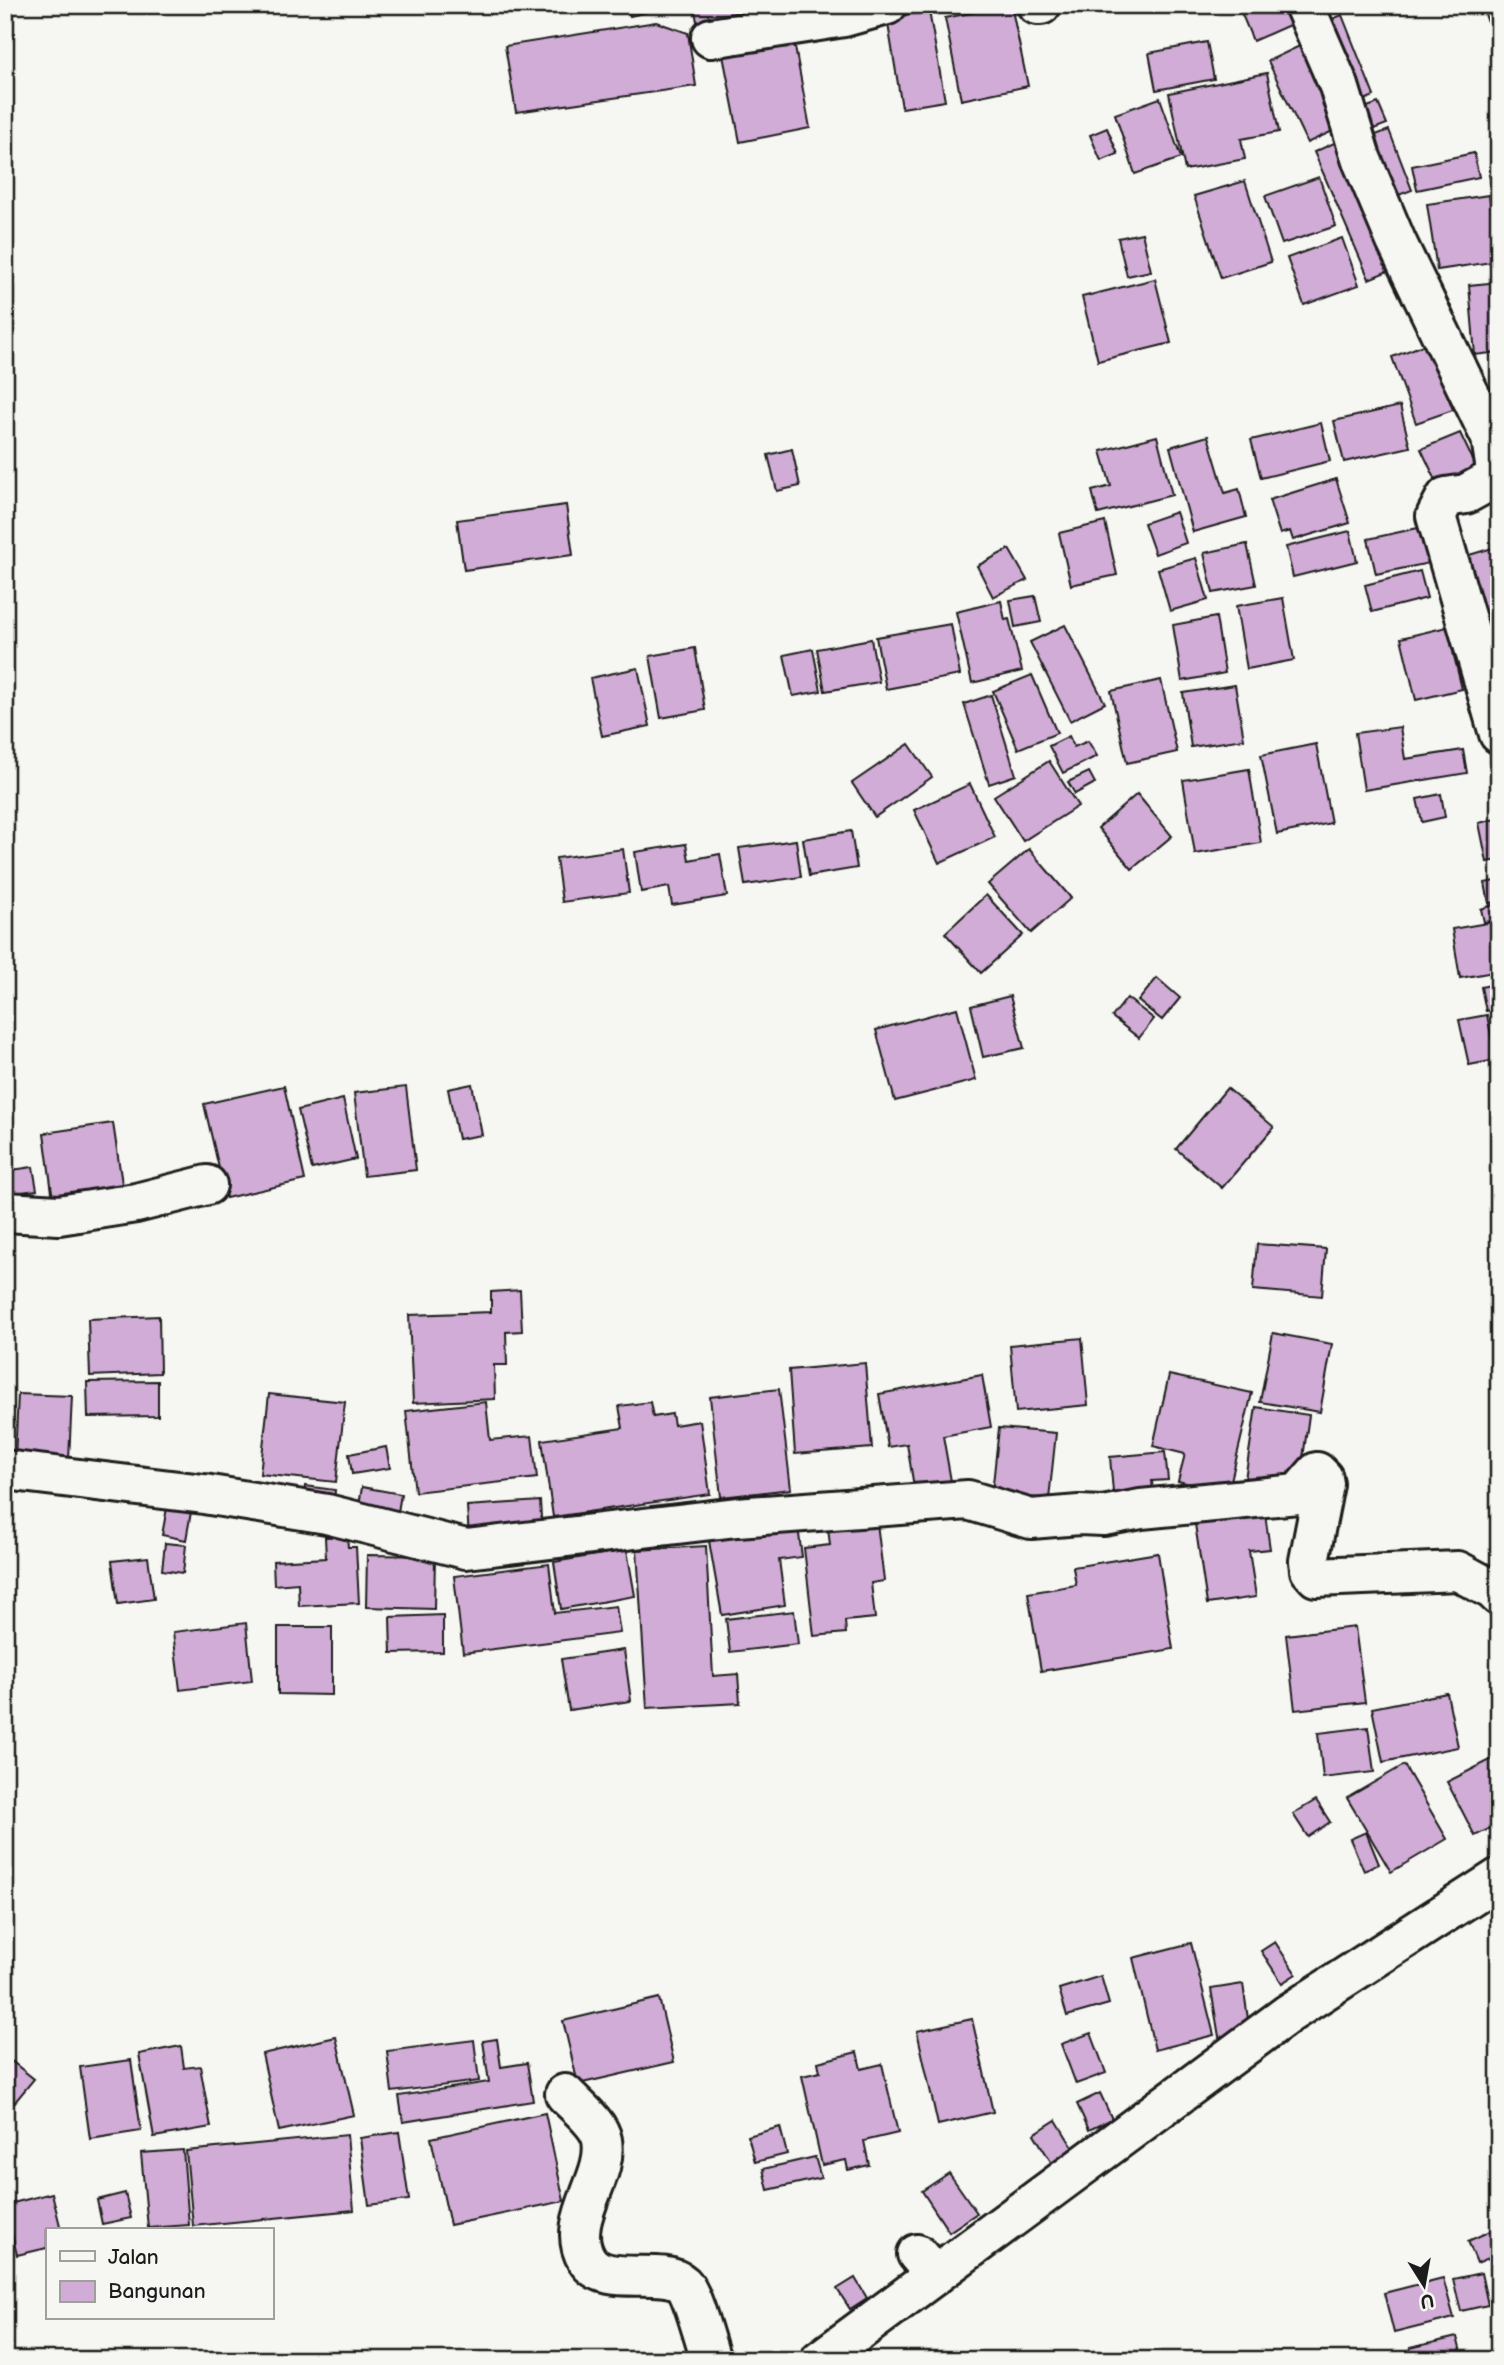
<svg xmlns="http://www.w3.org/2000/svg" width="1504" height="2365" font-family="'Balsamiq Sans',sans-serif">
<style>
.building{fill:#d1acd6;stroke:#1c1c1c;stroke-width:2}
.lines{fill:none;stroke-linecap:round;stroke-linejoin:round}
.minor-casing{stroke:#1c1c1c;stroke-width:44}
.major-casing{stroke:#1c1c1c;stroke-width:44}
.minor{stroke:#f6f6f2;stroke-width:38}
.major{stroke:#f6f6f2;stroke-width:38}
</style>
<rect width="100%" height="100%" fill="#f6f6f2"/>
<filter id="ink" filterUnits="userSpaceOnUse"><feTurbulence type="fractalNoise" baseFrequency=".0143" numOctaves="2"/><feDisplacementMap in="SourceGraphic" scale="14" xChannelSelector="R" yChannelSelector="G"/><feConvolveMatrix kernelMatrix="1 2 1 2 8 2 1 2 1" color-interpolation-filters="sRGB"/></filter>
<g filter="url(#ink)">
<g class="building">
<polygon points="628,5 655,5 656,10 630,16"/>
<polygon points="694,5 744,5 747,18 698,27"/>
<polygon points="1011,5 1028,86 961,100 945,18"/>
<polygon points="1238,5 1286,5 1294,23 1253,41"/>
<polygon points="1482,5 1499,5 1499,56"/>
<polygon points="929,11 945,101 902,108 887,18"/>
<polygon points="1342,15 1374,96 1353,105 1320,24"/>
<polygon points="656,22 688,33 696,86 516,112 505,46"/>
<polygon points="792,31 810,128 740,142 721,45"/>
<polygon points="1310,41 1348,124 1307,143 1268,61"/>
<polygon points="1207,42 1214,79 1156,90 1149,53"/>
<polygon points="1267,73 1279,132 1241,139 1245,159 1185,170 1169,93"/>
<polygon points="1160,98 1181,158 1135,174 1115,114"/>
<polygon points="1378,103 1387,124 1363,133 1354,112"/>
<polygon points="1107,128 1118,154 1101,161 1090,135"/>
<polygon points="1389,130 1412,190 1388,199 1365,139"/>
<polygon points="1343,139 1398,267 1369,279 1314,152"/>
<polygon points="1474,153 1479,177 1417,190 1412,166"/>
<polygon points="1499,172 1499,204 1489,175"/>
<polygon points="1319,177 1336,226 1282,244 1265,196"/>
<polygon points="1245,181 1271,262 1221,278 1194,196"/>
<polygon points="1489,195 1499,261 1437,270 1427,204"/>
<polygon points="1142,233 1151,271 1127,276 1118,238"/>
<polygon points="1342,238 1359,285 1304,305 1287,258"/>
<polygon points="1155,279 1171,343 1098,361 1082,297"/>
<polygon points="1499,282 1499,352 1475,355 1469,285"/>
<polygon points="1428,343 1453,410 1416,423 1392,357"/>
<polygon points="1400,406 1410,447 1344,462 1334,421"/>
<polygon points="1321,423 1330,461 1261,478 1251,440"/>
<polygon points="1460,433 1478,471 1439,487 1421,449"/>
<polygon points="1157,436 1172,495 1098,514 1092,491 1111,486 1101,451"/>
<polygon points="1208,436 1225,493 1239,489 1246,517 1193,532 1170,447"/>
<polygon points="792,449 800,486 777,491 768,455"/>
<polygon points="1336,479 1350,523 1293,540 1290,531 1280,534 1269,500"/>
<polygon points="566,505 573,555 464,570 457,520"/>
<polygon points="1176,512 1186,543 1155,554 1144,523"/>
<polygon points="1105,522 1117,575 1071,585 1059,533"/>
<polygon points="1427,526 1434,562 1376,574 1368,539"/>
<polygon points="1350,531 1357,561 1293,577 1286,547"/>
<polygon points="1247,544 1256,585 1213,593 1204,553"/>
<polygon points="1499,546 1499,640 1490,642 1466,556"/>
<polygon points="1009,549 1027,580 993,597 977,566"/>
<polygon points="1196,558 1208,600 1170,611 1158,569"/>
<polygon points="1420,571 1427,598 1372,612 1365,585"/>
<polygon points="1035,596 1041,622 1015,627 1010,600"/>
<polygon points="1283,598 1294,660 1247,669 1236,606"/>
<polygon points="1001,601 1005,620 1009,619 1022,671 972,683 956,612"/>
<polygon points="1216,617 1225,673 1182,681 1173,625"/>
<polygon points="951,624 960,675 886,689 876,637"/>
<polygon points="1065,625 1105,703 1070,721 1030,642"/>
<polygon points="1447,627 1462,689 1416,700 1401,638"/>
<polygon points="871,639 879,682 825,691 817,649"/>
<polygon points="695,648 705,710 661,718 650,656"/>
<polygon points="813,649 821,691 793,696 784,655"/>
<polygon points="638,668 650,726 602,736 590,678"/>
<polygon points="1032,675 1057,733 1018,749 993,691"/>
<polygon points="1161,680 1177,752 1127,763 1111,691"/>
<polygon points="1235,685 1244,739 1191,747 1183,693"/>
<polygon points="991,695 1016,775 989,784 964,704"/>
<polygon points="1400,727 1405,759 1463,750 1467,773 1364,790 1355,733"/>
<polygon points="1069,736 1074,747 1088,741 1097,756 1063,773 1049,746"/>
<polygon points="909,744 932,777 875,817 852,783"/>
<polygon points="1316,744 1331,823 1277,834 1261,755"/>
<polygon points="1049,761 1078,806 1023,841 994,796"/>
<polygon points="1249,769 1261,843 1195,854 1183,780"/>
<polygon points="1089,772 1095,783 1075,794 1068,782"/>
<polygon points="970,784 995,837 939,863 914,810"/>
<polygon points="1137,794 1172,836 1132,869 1098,828"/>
<polygon points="1441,794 1445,817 1422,822 1417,799"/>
<polygon points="1499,818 1499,860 1487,862 1479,823"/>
<polygon points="851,831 857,868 809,876 803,839"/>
<polygon points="796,840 801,877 745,885 739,848"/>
<polygon points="686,844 689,860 720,854 727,896 672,905 669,887 641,892 635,852"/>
<polygon points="623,849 629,893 562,902 556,858"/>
<polygon points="1029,849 1071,898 1031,933 988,884"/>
<polygon points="1499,880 1499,902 1489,903 1485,883"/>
<polygon points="986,895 1023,935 981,973 945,933"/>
<polygon points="1499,903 1499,919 1484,922 1481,909"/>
<polygon points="1499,921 1499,971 1460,978 1452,929"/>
<polygon points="1157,978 1180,998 1162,1020 1138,1001"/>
<polygon points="1499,983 1499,1049 1491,1010 1486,1011 1481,987"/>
<polygon points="1010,996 1024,1048 983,1057 971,1006"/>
<polygon points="1127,998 1154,1019 1139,1038 1112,1017"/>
<polygon points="957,1008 976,1080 895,1101 876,1030"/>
<polygon points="1487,1015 1496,1060 1469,1065 1459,1020"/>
<polygon points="472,1084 482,1135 458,1139 448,1089"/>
<polygon points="284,1086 305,1180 226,1198 204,1104"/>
<polygon points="406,1087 416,1170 364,1176 354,1093"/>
<polygon points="1227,1088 1274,1127 1222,1188 1176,1149"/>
<polygon points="343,1099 356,1159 312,1169 298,1110"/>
<polygon points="113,1123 124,1197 54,1207 44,1133"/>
<polygon points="33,1167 37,1190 5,1194 5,1171"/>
<polygon points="1257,1244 1326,1249 1322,1296 1253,1290"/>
<polygon points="520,1290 522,1331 506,1332 507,1365 494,1365 495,1399 413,1403 409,1315 491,1312 491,1292"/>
<polygon points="159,1316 160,1373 90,1376 88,1319"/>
<polygon points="1273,1333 1332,1344 1320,1412 1260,1402"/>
<polygon points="1082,1338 1088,1405 1016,1412 1010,1345"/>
<polygon points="865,1363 872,1448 795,1454 789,1370"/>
<polygon points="982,1375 991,1427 943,1436 951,1481 914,1487 907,1444 888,1447 879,1394"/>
<polygon points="1169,1375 1252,1393 1228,1493 1178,1481 1185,1454 1153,1446"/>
<polygon points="158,1381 158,1416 88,1417 87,1382"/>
<polygon points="779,1389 791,1489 721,1497 710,1397"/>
<polygon points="18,1394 72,1396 69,1460 15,1458"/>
<polygon points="269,1394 345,1402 336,1482 260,1474"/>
<polygon points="486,1402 490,1440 532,1436 537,1478 415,1492 406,1411"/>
<polygon points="650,1402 653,1417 672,1414 674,1425 700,1421 710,1494 553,1517 542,1440 623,1428 619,1406"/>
<polygon points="1256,1407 1309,1415 1299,1487 1245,1479"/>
<polygon points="999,1428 1056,1433 1049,1499 992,1493"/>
<polygon points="386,1447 390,1468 352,1474 349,1454"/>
<polygon points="1165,1452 1168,1480 1152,1481 1154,1500 1114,1504 1110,1457"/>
<polygon points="305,1486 335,1490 333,1508 303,1504"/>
<polygon points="362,1487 401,1494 397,1518 358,1512"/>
<polygon points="540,1501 542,1534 469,1538 467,1506"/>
<polygon points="167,1508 191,1512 186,1540 162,1535"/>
<polygon points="1265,1514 1270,1549 1249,1551 1256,1597 1207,1604 1195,1524"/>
<polygon points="877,1523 884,1581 871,1583 875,1618 845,1621 846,1633 814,1636 804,1548 830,1545 828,1528"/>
<polygon points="798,1527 802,1557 779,1560 785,1605 722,1615 709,1541"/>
<polygon points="347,1536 348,1547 356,1547 359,1603 299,1606 298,1583 274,1585 273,1561 326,1558 325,1537"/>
<polygon points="165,1543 186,1545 183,1573 162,1570"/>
<polygon points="706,1546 713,1676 738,1674 740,1703 647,1708 637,1550"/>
<polygon points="627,1550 635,1596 561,1609 554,1562"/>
<polygon points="1158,1553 1173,1649 1041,1671 1028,1593 1076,1585 1073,1567"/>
<polygon points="367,1555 435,1556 434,1609 366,1607"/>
<polygon points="148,1557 154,1599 118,1604 112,1561"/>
<polygon points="549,1564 555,1613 616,1606 620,1633 463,1653 454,1576"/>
<polygon points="794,1611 798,1644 730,1652 726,1619"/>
<polygon points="443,1615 443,1652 391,1653 390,1617"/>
<polygon points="246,1623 252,1681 180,1690 173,1632"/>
<polygon points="278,1627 332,1627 332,1695 278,1694"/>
<polygon points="1355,1627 1365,1702 1295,1710 1286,1635"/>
<polygon points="624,1650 631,1701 569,1710 561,1659"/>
<polygon points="1447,1693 1458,1747 1383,1762 1372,1708"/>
<polygon points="1368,1727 1374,1772 1323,1778 1318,1733"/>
<polygon points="1498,1756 1499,1824 1475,1836 1447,1782"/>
<polygon points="1404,1765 1447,1839 1391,1872 1347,1798"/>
<polygon points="1316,1800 1330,1822 1308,1837 1293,1814"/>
<polygon points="1366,1832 1379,1864 1364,1871 1350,1839"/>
<polygon points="1275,1942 1296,1974 1282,1983 1261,1951"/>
<polygon points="1191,1943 1214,2035 1155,2050 1133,1958"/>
<polygon points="1101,1976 1109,2004 1067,2016 1059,1989"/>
<polygon points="1243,1984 1250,2033 1219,2037 1211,1989"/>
<polygon points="659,1998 674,2062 578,2084 563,2021"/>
<polygon points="972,2019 993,2112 938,2125 917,2031"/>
<polygon points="1091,2033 1106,2073 1076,2084 1061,2044"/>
<polygon points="336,2037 354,2115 279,2131 262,2054"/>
<polygon points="497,2039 501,2067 527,2063 533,2101 403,2122 399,2096 489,2082 483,2041"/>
<polygon points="474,2040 479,2081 392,2092 387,2051"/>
<polygon points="181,2046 184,2068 200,2066 211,2127 154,2137 139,2054"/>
<polygon points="857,2052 861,2069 882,2064 898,2133 864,2141 869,2165 848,2170 846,2160 822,2165 802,2076 820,2072 818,2062"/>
<polygon points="5,2056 34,2079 5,2114"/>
<polygon points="131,2060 141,2131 90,2139 80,2067"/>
<polygon points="1100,2093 1112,2119 1089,2130 1077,2104"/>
<polygon points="545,2113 564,2201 450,2225 431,2138"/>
<polygon points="1056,2120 1075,2151 1053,2165 1034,2134"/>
<polygon points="780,2127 787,2154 755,2162 748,2136"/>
<polygon points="399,2132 409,2200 369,2205 360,2138"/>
<polygon points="347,2135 354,2210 193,2226 186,2151"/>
<polygon points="183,2150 189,2225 148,2228 141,2153"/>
<polygon points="815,2157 821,2178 768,2190 763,2169"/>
<polygon points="949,2173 977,2213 949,2232 922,2191"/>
<polygon points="52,2193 61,2230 47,2230 47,2248 17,2255 5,2205"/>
<polygon points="125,2193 131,2218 102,2224 97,2200"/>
<polygon points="1499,2227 1499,2276 1491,2257 1477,2263 1468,2241"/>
<polygon points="1481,2273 1488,2305 1461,2311 1453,2279"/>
<polygon points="855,2278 867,2298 850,2309 837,2289"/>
<polygon points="1443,2278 1454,2318 1394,2333 1384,2293"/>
<polygon points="1457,2337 1463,2360 1413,2360 1410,2348"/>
</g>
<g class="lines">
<g class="minor-casing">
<g id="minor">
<polyline points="1037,5 1041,5"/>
<polyline points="1304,5 1339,86 1361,158 1396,241 1491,438 1497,477 1466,494 1446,497 1436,516 1499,734"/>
<polyline points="711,38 844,17 887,5"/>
<polyline points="5,1212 59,1215 136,1203 207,1185"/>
<polyline points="5,1470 204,1494 327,1514 466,1549 737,1517 968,1500 1031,1519 1079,1515 1103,1516 1141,1509 1298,1494 1317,1472 1323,1478 1324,1484 1309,1561 1310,1570 1316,1577 1458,1571 1493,1590 1499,1596"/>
<path d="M565,2094c12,13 34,29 37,46 7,39 -39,81 -15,120 18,29 75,5 96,24 10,10 22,59 28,76"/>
<polyline points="917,2254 935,2275"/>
</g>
</g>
<g class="major-casing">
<polyline id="major" points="820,2360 1288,2014 1499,1878"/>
</g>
<use href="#minor" class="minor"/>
<use href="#major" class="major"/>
</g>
</g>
<rect width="1504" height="2365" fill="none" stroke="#f6f6f2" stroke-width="28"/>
<rect x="14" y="14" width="1476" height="2337" fill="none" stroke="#1c1c1c" stroke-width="2.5" filter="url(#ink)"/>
<rect x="46" y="2228" width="228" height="91" fill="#f6f6f2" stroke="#9f9f9c" stroke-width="2"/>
<rect x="60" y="2251" width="35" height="10" fill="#f6f6f2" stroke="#9f9f9c" stroke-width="2"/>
<text x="108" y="2264" font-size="21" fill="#1c1c1c">Jalan</text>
<rect x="60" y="2281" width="35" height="21" fill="#d1acd6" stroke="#9f9f9c" stroke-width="2"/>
<text x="108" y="2298" font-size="21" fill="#1c1c1c">Bangunan</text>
<g transform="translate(1424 2285) rotate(169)" stroke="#f6f6f2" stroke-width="5" paint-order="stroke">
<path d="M0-5L12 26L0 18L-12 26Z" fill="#1c1c1c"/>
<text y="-10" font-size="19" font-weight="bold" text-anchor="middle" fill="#1c1c1c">U</text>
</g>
</svg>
